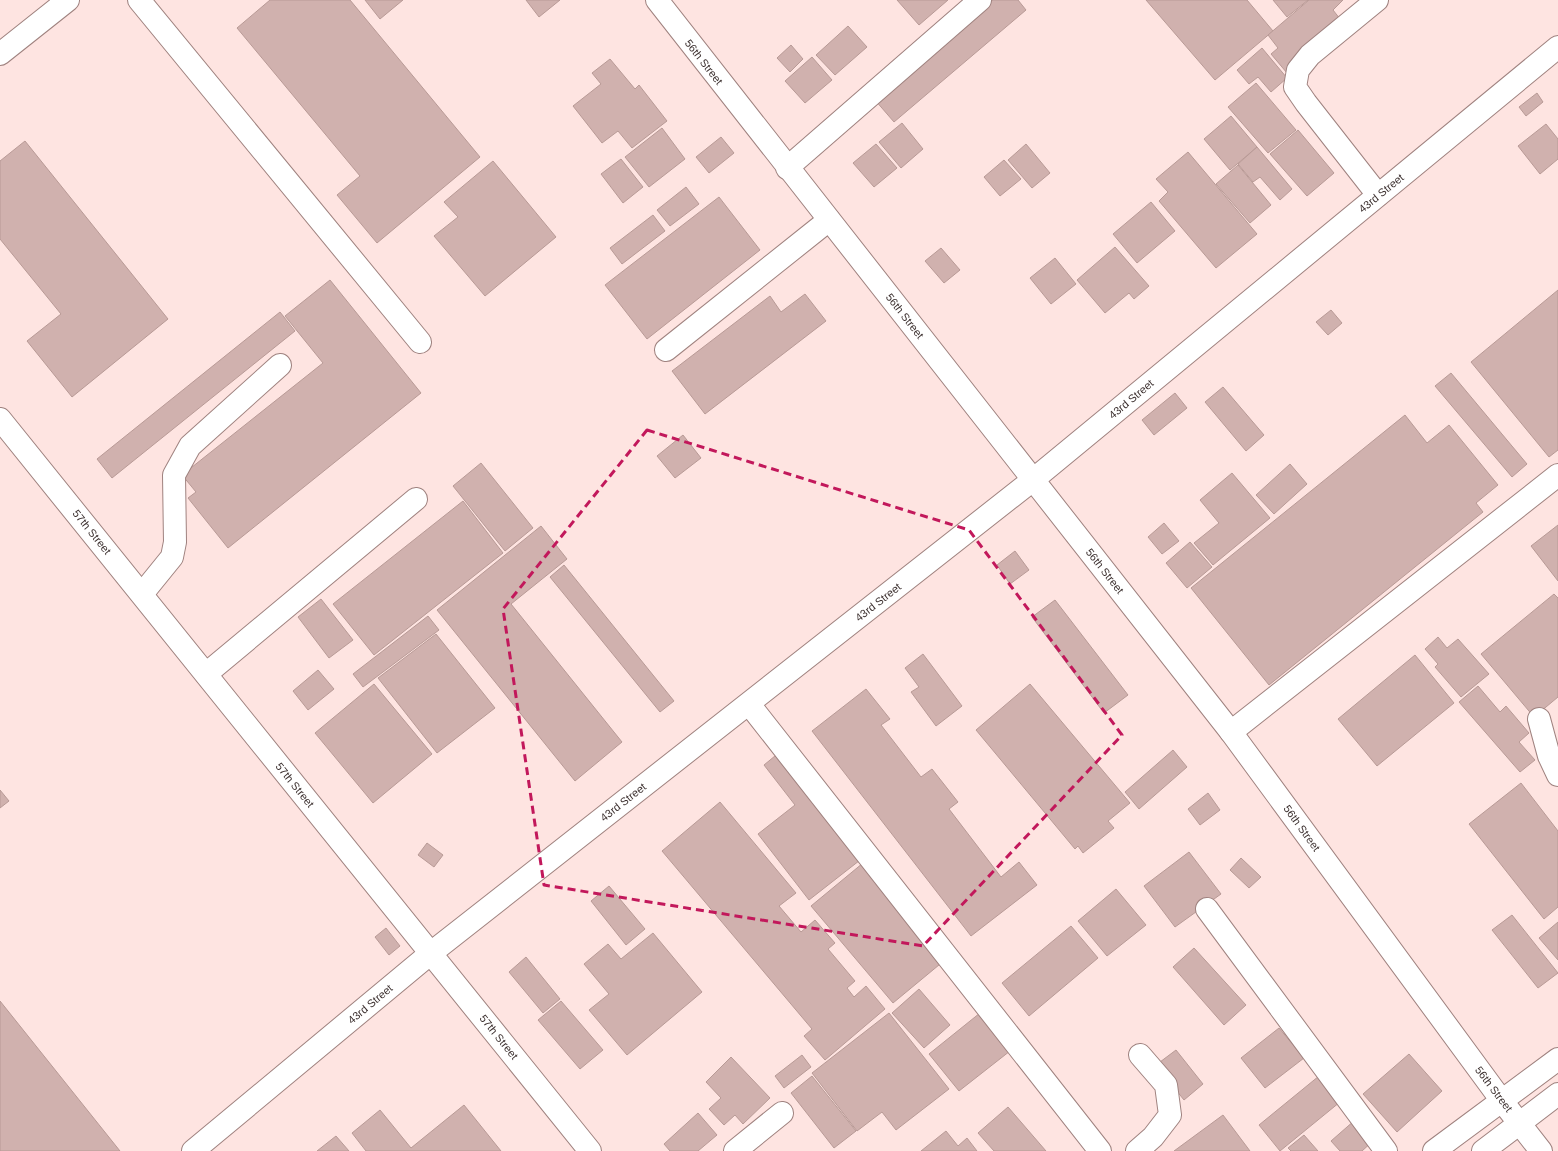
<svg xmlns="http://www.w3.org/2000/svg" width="1558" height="1151" font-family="Helvetica,sans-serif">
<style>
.building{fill:#d0b1ae;stroke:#b89a96}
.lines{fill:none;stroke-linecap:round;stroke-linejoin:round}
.minor-casing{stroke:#9f827f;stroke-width:24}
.major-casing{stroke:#9f827f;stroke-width:24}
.minor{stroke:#fff;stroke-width:22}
.major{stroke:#fff;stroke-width:22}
.marked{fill:none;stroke:#c2185b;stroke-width:3;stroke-dasharray:8 5;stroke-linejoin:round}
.labels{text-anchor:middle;stroke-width:4;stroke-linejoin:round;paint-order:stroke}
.street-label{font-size:11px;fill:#3c302f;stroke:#fff}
</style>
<rect width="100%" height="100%" fill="#fee4e1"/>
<g class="building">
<polygon points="270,0 350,0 480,157 377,243 337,195 360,176 237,28"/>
<polygon points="365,0 403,0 380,19"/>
<polygon points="526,0 560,0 539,17"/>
<polygon points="897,0 948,0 919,25"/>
<polygon points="993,0 1018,0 1026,10 894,122 875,100"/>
<polygon points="1146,0 1247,0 1273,31 1215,80"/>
<polygon points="1273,0 1308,0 1287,17"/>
<polygon points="1309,0 1343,0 1333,10 1344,24 1287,73 1271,54 1278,48 1268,35"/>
<polygon points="848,26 867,47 835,75 816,55"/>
<polygon points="791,45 803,59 790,72 777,58"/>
<polygon points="1262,48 1287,78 1271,92 1258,77 1249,84 1237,70"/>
<polygon points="812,57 832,80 805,103 785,81"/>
<polygon points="610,59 635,89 639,85 667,121 632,148 618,131 602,143 573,106 601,84 592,73"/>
<polygon points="1256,83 1296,130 1268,153 1228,107"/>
<polygon points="1537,93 1543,102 1526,116 1519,107"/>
<polygon points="1231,116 1257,147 1230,170 1204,139"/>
<polygon points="902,123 923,149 901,168 879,142"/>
<polygon points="1546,124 1558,139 1558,159 1540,174 1518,146"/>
<polygon points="662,128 685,159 649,187 625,157"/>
<polygon points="1298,130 1334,173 1307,196 1270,154"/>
<polygon points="721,137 734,153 709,173 696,157"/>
<polygon points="25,141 168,319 72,397 27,341 61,314 0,239 0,161"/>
<polygon points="876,144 897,168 874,187 853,163"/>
<polygon points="1026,144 1050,173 1032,188 1008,160"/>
<polygon points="1257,147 1292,189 1280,200 1260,177 1253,182 1238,164"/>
<polygon points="1188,152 1257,234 1216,268 1159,201 1168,192 1156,179"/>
<polygon points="621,159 643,187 623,203 601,174"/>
<polygon points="1004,160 1021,179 1000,196 984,177"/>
<polygon points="493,161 556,237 485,296 434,236 458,217 444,202"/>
<polygon points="1238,165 1271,205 1250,223 1216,184"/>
<polygon points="686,187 699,204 670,226 657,210"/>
<polygon points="719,197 760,250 647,339 605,285"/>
<polygon points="1151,202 1175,231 1137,263 1113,234"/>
<polygon points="653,215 665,231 622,264 610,248"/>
<polygon points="1115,247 1149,286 1134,299 1129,293 1105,313 1077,280"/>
<polygon points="941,248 960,270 944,283 925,261"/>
<polygon points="1055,258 1076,284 1051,304 1030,278"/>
<polygon points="330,280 421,393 228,548 188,498 196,492 182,475 323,363 285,316"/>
<polygon points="1558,290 1558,450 1549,457 1471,362"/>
<polygon points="805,294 826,321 705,414 672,371 770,296 781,312"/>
<polygon points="1331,310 1342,323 1328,335 1316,322"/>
<polygon points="280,312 295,331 112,478 97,459"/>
<polygon points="1451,373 1527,464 1512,477 1435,386"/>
<polygon points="1223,387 1264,435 1246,451 1205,402"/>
<polygon points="1175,393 1187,408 1154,435 1142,420"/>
<polygon points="1405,415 1427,443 1449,425 1498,485 1476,503 1483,512 1269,685 1191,588"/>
<polygon points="683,435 701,458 675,478 657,456"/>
<polygon points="481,463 533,528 505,551 453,486"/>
<polygon points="1290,464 1307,484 1274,514 1256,495"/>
<polygon points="1232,473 1270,518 1213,565 1194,543 1219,523 1200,500"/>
<polygon points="463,501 503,553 374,655 333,604"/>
<polygon points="1164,523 1179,541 1162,554 1148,537"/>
<polygon points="1558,525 1558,581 1531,546"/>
<polygon points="541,526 567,559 511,604 622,742 575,781 437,610"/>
<polygon points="1190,542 1212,567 1187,588 1166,563"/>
<polygon points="1015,551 1029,570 1010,584 997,565"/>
<polygon points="564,565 674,701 660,712 550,577"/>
<polygon points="1554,594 1558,598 1558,697 1534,717 1481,654"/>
<polygon points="321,599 353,640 329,658 298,617"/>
<polygon points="1055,600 1128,695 1104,713 1032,617"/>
<polygon points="428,616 439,630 363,687 353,674"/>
<polygon points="436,634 495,708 437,753 378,678"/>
<polygon points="1438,637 1447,648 1458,639 1489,674 1461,697 1435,667 1438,664 1425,649"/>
<polygon points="923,654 962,706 936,726 911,692 919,687 905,668"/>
<polygon points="1415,655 1454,703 1377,766 1338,719"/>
<polygon points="318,670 334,689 308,710 293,691"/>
<polygon points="374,684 432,754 373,803 315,733"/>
<polygon points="1030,684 1130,803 1108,821 1114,828 1083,853 1078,846 1075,849 976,730"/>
<polygon points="1478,686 1500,712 1506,706 1529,733 1519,742 1535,760 1520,772 1459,702"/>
<polygon points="866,689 890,719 881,725 921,777 932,769 958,802 949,809 1001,877 1019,862 1037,885 971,936 812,731"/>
<polygon points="1173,750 1187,767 1139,809 1125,792"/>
<polygon points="781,751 864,857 809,900 758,834 795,805 764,765"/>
<polygon points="1521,783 1558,831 1558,907 1544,919 1469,824"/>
<polygon points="0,790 9,801 0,808"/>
<polygon points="1208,793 1220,810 1200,825 1188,809"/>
<polygon points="720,802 796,893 779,906 801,932 815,920 835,943 828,949 855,981 847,988 854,997 866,986 885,1009 825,1060 804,1036 812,1029 662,851"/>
<polygon points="427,843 443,855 434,867 418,855"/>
<polygon points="1189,852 1221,894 1175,927 1144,886"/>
<polygon points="1241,858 1261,877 1249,888 1230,870"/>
<polygon points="863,863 945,960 893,1003 811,906"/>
<polygon points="609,886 645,929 626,945 591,901"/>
<polygon points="1116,889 1146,925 1107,956 1078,921"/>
<polygon points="1512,915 1558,973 1538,988 1492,930"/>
<polygon points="1558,922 1558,960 1539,938"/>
<polygon points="1071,926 1098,958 1029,1016 1002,983"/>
<polygon points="386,928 400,946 389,955 375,937"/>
<polygon points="653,933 702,992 627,1055 589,1010 609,994 584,964 608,944 621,959"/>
<polygon points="1194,948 1246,1005 1224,1025 1173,967"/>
<polygon points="526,957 560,999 543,1013 509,972"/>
<polygon points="919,989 950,1025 924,1048 892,1013"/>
<polygon points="0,1001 120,1151 0,1151"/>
<polygon points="561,1001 603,1050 580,1069 538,1020"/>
<polygon points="889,1013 949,1089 896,1130 882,1112 857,1131 812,1073"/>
<polygon points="980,1013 1010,1051 959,1091 929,1054"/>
<polygon points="1279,1028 1304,1058 1265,1088 1241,1058"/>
<polygon points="1176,1050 1203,1084 1184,1100 1156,1065"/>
<polygon points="1409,1054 1442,1091 1397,1132 1363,1094"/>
<polygon points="802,1055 811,1067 784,1088 775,1076"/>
<polygon points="731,1057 770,1098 743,1124 735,1115 724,1125 709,1109 721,1098 706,1082"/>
<polygon points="812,1076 856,1131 834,1148 791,1093"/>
<polygon points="1319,1076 1340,1102 1280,1151 1259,1125"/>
<polygon points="464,1105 501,1151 366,1151 352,1133 380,1110 411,1148"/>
<polygon points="1008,1107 1046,1151 994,1151 978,1133"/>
<polygon points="698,1113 717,1135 698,1151 670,1151 664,1144"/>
<polygon points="1223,1115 1250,1151 1174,1151"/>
<polygon points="1355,1120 1373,1141 1362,1151 1340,1151 1331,1141"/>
<polygon points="946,1131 958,1146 967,1138 977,1151 921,1151"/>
<polygon points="1304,1135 1318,1151 1291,1151 1288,1148"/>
<polygon points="336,1136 349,1151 317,1151"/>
</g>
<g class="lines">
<g class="minor-casing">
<g id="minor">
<polyline points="139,0 420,342"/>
<polyline points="657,0 1231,732 1502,1101 1541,1151"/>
<polyline points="1377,0 1310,55 1298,70 1295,87 1306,103 1378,195"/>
<polyline points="0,54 68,0"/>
<polyline points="787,168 980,0"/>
<polyline points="666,350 829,220"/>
<polyline points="0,419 590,1151"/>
<polyline points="142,594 172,557 175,542 174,475 190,446 280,365"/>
<polyline points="206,674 416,499"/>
<polyline points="749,704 1100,1151"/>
<polyline points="1539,719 1549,756 1558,775"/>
<polyline points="1231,732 1558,475"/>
<polyline points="1207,909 1386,1151"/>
<polyline points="193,1151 431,953 1034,479 1558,47"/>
<polyline points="735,1151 782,1113"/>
<polyline points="1137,1151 1153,1137 1170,1115 1166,1085 1140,1055"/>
</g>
</g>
<g class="major-casing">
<g id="major">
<polyline points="1434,1151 1558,1059"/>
<polyline points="1483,1151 1558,1094"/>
</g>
</g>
<use href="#minor" class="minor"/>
<use href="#major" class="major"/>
</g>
<path class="marked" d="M647,430l322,100 153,205 -199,211 -379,-61 -41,-276z"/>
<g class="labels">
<g class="street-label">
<text transform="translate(704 62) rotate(52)" y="4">56th Street</text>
<text transform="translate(1381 193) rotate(-39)" y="4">43rd Street</text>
<text transform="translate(905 316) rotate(52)" y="4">56th Street</text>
<text transform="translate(1131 399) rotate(-40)" y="4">43rd Street</text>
<text transform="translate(92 532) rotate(51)" y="4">57th Street</text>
<text transform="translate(1105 571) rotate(52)" y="4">56th Street</text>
<text transform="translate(878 602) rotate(-38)" y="4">43rd Street</text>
<text transform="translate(295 785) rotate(51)" y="4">57th Street</text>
<text transform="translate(623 802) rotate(-38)" y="4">43rd Street</text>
<text transform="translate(1302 828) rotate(54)" y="4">56th Street</text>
<text transform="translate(370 1004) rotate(-40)" y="4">43rd Street</text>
<text transform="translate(499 1037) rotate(51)" y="4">57th Street</text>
<text transform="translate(1494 1089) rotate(53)" y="4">56th Street</text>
</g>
</g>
</svg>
